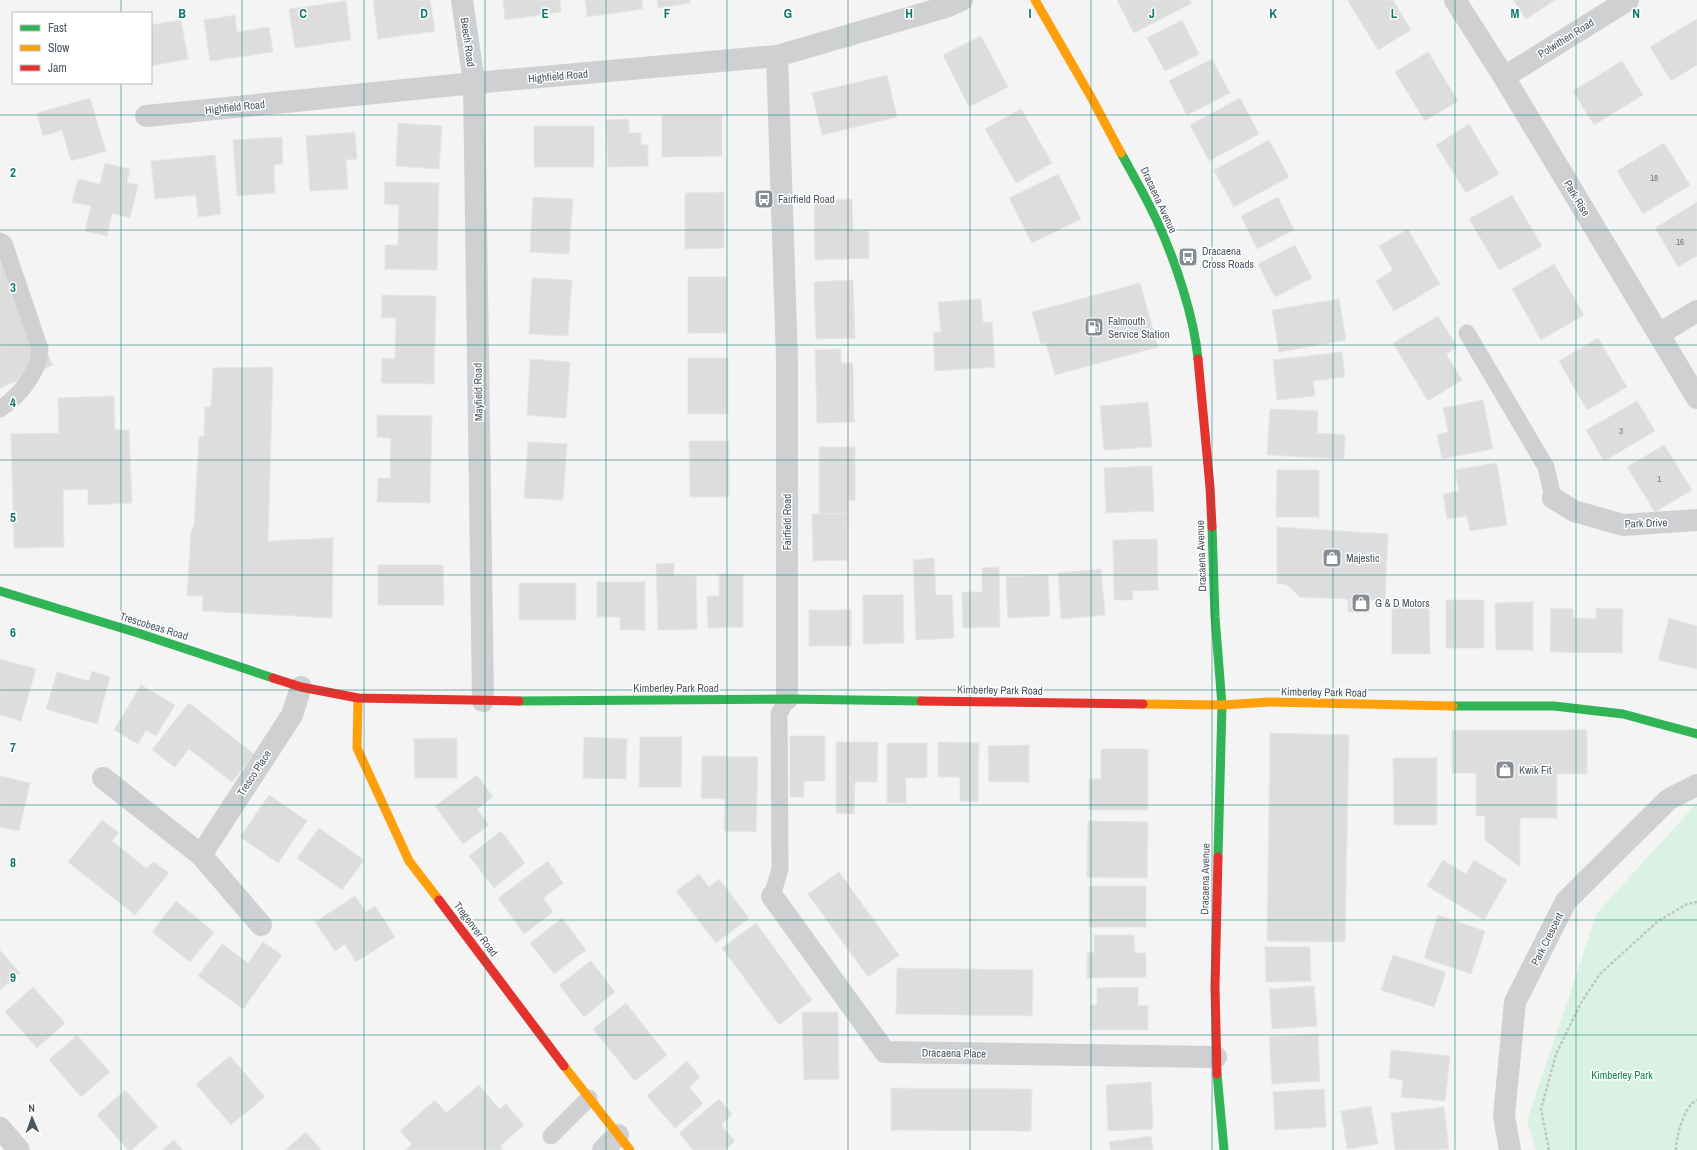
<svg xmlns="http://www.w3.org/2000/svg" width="1697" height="1150" font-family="'Archivo Narrow',sans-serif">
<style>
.green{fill:#d9f2e3}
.building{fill:#ddddde;stroke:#e5e6e7}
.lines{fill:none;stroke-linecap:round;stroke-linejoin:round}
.path{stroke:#bcc7c4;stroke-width:2.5;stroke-dasharray:3 2;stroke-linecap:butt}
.lane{stroke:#ced0d2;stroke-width:17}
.street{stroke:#ced0d2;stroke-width:22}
.fast{stroke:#30b455;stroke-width:9}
.slow{stroke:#ff9f0a;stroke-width:9}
.jam{stroke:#e5322d;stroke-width:9}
.grid{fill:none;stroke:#0f766e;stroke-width:1;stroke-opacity:0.55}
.labels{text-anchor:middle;stroke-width:3;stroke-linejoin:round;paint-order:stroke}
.number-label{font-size:9px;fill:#707881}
.street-label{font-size:11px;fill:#4a5661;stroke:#fff}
.poi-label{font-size:11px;fill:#4a5661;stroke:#fff;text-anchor:start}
.park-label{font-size:11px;fill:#17864f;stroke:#fff}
.grid-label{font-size:13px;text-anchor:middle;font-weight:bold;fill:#0f766e;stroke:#fff;stroke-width:3;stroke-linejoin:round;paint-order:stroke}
</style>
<rect width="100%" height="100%" fill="#f4f4f4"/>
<polygon class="green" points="1697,803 1697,1150 1536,1150 1527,1121 1597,913"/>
<g class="building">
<polygon points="373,0 430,0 435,31 378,39"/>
<polygon points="503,0 560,0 561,12 505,20"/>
<polygon points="585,0 642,0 643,9 587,17"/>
<polygon points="657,0 690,0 690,3 658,8"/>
<polygon points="1117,0 1190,0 1192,3 1134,33"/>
<polygon points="1350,0 1393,0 1411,30 1378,50 1348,1"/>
<polygon points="1513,0 1555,0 1526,19"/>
<polygon points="346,1 351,40 295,48 289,9"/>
<polygon points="235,15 237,32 269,27 273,52 210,61 204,20"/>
<polygon points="1697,19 1697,65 1671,81 1650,47"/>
<polygon points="181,20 188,59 151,66 151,25"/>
<polygon points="1182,20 1199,54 1165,71 1147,38"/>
<polygon points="981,36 1008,87 969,107 943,55"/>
<polygon points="1428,52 1458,101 1425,121 1395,72"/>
<polygon points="1212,59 1230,93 1187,115 1169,81"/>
<polygon points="1622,61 1643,95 1594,125 1573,91"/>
<polygon points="887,75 897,117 822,135 812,93"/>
<polygon points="90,98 106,151 71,161 62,130 43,136 37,113"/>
<polygon points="1240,98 1259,134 1209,161 1190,125"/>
<polygon points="1021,109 1052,163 1016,183 985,129"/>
<polygon points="662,115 722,115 722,156 662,157"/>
<polygon points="629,119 629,133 641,133 641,144 648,145 648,166 608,167 606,120"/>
<polygon points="398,123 442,126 439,169 396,166"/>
<polygon points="1469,124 1499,174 1466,193 1436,145"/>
<rect x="534" y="126" width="60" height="41"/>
<polygon points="355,132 357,159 346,160 348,189 310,191 306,136"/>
<polygon points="282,137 283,164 274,165 275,193 237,196 233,140"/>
<polygon points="1269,140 1289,177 1234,207 1214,170"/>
<polygon points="1664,143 1690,185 1643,214 1617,171"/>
<polygon points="215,155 221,214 198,217 196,195 155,199 151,161"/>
<polygon points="105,163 130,169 127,183 138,185 130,218 112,213 107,236 85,231 91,206 72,202 78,179 100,184"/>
<polygon points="1058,174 1081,219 1032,243 1009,198"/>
<polygon points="385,182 439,183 437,270 385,269 385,245 398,245 399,205 384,204"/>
<polygon points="724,192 724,248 685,249 685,193"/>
<polygon points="1512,195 1542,246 1499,270 1469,219"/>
<polygon points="533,197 573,199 569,254 530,252"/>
<polygon points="1278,197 1294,230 1257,249 1241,216"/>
<polygon points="852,199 853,231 869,231 869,258 815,260 814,200"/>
<polygon points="1697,202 1697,256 1678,267 1655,228"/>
<polygon points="1408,229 1440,284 1394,311 1376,281 1393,270 1379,246"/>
<polygon points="1295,245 1312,278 1275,297 1258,264"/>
<polygon points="0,258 53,365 0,388"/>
<polygon points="1554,264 1584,315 1541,340 1512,289"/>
<rect x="688" y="277" width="39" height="56"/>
<polygon points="532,278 572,280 568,336 529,334"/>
<polygon points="853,280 855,338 816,339 814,282"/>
<polygon points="1140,283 1158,347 1055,375 1046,343 1041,344 1032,312"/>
<polygon points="382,295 436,296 434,384 381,383 382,358 395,359 396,318 381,318"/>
<polygon points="981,299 983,322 992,322 995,367 935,371 933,333 941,332 938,302"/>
<polygon points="1339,299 1346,340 1279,352 1272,310"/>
<polygon points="1438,316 1457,347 1446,354 1462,380 1428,401 1393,343"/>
<polygon points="1598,338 1627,387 1587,410 1559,361"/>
<polygon points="841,349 841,363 853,363 854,422 817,423 815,350"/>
<polygon points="1342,352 1345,377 1313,381 1315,396 1277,400 1273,360"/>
<rect x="688" y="358" width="40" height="56"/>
<polygon points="530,359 570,362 566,418 527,415"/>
<polygon points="273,367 268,541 333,538 332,618 202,611 203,596 187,596 191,531 194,526 199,437 204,436 205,407 211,407 213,368"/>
<polygon points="114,396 115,430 129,430 132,503 88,505 88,489 63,490 64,547 14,548 11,434 59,433 58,398"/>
<polygon points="1483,400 1493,449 1442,459 1437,435 1448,432 1443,408"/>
<polygon points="1637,401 1655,431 1604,461 1586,430"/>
<polygon points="1148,402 1152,447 1104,450 1100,406"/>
<polygon points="1270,409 1318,411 1317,433 1345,435 1344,459 1267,455"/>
<polygon points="377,415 432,416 430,503 377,502 378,478 390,478 391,438 377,437"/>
<polygon points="689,441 729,441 729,497 690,497"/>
<polygon points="528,442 567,444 563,500 524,498"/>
<polygon points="1664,445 1692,490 1655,512 1627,467"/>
<polygon points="819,447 855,447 855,501 848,500 848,514 819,514"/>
<polygon points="1497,463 1507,525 1470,531 1467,516 1447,519 1443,494 1459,491 1455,470"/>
<polygon points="1152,466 1154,511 1106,513 1104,468"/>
<polygon points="1277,470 1319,470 1319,517 1276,517"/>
<polygon points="812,514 848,514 847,560 813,561"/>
<polygon points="1277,527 1388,534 1385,600 1370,600 1369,613 1348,612 1348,599 1300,597 1287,585 1277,583"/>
<polygon points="1157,539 1158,590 1132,591 1133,600 1114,600 1113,540"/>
<polygon points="934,558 936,595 952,595 954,638 916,640 913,560"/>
<polygon points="674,563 674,576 696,576 697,629 658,630 656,564"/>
<polygon points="378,565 443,565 444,605 378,605"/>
<polygon points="999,567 1000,627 963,628 962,592 982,592 982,568"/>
<polygon points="1101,569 1105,615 1061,619 1058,573"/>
<polygon points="719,574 743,574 743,627 708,628 707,596 719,596"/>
<polygon points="1048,575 1050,616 1008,618 1006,577"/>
<polygon points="597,582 645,582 645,630 620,630 620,617 597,617"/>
<rect x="519" y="583" width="57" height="37"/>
<polygon points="863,595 903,595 904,643 863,644"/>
<rect x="1446" y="600" width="38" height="48"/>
<polygon points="1533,602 1533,650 1496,650 1495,603"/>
<polygon points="1392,607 1429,607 1430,654 1392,654"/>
<polygon points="1551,608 1573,609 1573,618 1596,619 1596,608 1623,609 1622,653 1550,652"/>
<rect x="809" y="610" width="42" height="36"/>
<polygon points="1669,618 1697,626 1697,669 1658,660"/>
<polygon points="0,659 36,669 21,721 0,715"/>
<polygon points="92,671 110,677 97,724 46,709 57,672 89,681"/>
<polygon points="141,685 175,705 156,736 146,730 138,744 114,730"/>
<polygon points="189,703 254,754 232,782 189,749 175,767 152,750"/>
<polygon points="1452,730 1587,730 1587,774 1557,774 1557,818 1520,818 1520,867 1485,840 1485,816 1476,816 1476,773 1452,773"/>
<polygon points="1270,733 1349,735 1345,942 1267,941"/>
<polygon points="790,736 825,736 825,781 804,781 804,797 790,797"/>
<polygon points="584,737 627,739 626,779 583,778"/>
<polygon points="640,737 682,737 681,787 639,787"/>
<polygon points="457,738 457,778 415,778 414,739"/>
<polygon points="836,742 878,742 877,782 855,782 854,814 836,813"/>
<polygon points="938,742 979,743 978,802 960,801 960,777 938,777"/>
<polygon points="887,743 927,743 927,778 906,778 906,803 887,803"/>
<polygon points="1029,745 1029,782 989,782 988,746"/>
<polygon points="1101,749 1148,749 1148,810 1089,810 1089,779 1101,779"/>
<polygon points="702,756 758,757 756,832 724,831 725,799 701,798"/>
<polygon points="1393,758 1437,758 1437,825 1394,825"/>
<polygon points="477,775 493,797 477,809 489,825 463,844 435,806"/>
<polygon points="0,776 30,783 19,831 0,827"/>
<polygon points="269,795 307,821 278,863 240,837"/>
<polygon points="102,820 119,833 112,841 146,868 154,862 169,873 135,915 68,862"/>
<polygon points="1088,821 1148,822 1147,878 1087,877"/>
<polygon points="319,828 364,860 342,890 297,858"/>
<polygon points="501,831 525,863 494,888 469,856"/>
<polygon points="1443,860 1466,874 1474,860 1507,880 1484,920 1427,886"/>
<polygon points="548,861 563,883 543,898 553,912 524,934 498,898"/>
<polygon points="839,872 899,955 868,977 808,894"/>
<polygon points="699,874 709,887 719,879 749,918 716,943 676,891"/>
<rect x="1089" y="886" width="57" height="41"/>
<polygon points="355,896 366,912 375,906 395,937 356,962 345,944 335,951 315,922"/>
<polygon points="176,901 214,932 190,962 152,932"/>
<polygon points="1438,915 1485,931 1471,974 1424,958"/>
<polygon points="562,918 586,950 554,974 530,943"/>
<polygon points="756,923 812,1000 779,1025 722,948"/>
<polygon points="1094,935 1134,935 1135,953 1146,953 1146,977 1087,978 1087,953 1094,952"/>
<polygon points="263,942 282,955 243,1009 198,976 222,944 248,963"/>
<polygon points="1265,947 1310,947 1311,981 1266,982"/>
<polygon points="0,950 20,973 0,990"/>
<polygon points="1393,955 1446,972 1434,1007 1381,990"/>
<polygon points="591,961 615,992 584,1017 559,985"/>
<polygon points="897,968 1033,970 1032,1016 896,1014"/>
<polygon points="1314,986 1317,1026 1272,1029 1269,989"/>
<polygon points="33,987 65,1023 37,1048 5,1012"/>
<polygon points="1138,987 1138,1006 1148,1005 1148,1030 1090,1030 1090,1005 1097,1005 1097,988"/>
<polygon points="626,1003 667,1055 635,1081 593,1029"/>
<polygon points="802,1012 838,1012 839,1079 804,1080"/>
<polygon points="1318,1034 1320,1081 1272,1084 1269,1037"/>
<polygon points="77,1035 110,1072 81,1097 49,1060"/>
<polygon points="1391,1050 1450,1056 1445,1101 1401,1097 1403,1080 1389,1078"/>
<polygon points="230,1056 265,1097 231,1125 196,1084"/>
<polygon points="687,1061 700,1077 689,1087 703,1104 675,1128 647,1096"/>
<polygon points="1151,1082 1153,1129 1108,1131 1106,1085"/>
<polygon points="479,1085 499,1109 506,1104 524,1125 500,1146 503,1150 405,1150 412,1144 400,1131 435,1100 446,1113"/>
<polygon points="891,1088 1032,1089 1031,1131 891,1130"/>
<polygon points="1324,1089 1326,1127 1275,1130 1273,1092"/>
<polygon points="125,1090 158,1127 131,1150 128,1150 97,1115"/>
<polygon points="719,1099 732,1114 721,1125 735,1141 725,1150 693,1150 679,1133"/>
<polygon points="1371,1106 1378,1144 1347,1149 1341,1111"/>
<polygon points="1444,1107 1449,1149 1395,1150 1391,1113"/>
<polygon points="306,1132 321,1150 285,1150"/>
<polygon points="1151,1136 1153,1150 1111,1150 1109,1142"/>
<polygon points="174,1140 183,1150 162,1150"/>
</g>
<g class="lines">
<g class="path">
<polyline points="1549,1150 1541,1109 1556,1054 1582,1001 1600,974 1658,921 1687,904 1697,902"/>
<path d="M1676,1150c0,-14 8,-44 21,-50"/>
</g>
<g class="lane">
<path d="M0,241l4,2 36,106c-1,24 -21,47 -40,60"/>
<polyline points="1467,333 1546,467 1553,498"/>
<polyline points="772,896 780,869 779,714 787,699"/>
<polyline points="551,1136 589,1098"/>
</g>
<g class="street">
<polyline points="462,0 474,83 483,701"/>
<polyline points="1455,0 1504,77 1697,398"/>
<polyline points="777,56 787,360 787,699"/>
<polyline points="1504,77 1628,0"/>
<polyline points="146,116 474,83 777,56 946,7 962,0"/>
<polyline points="1659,334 1697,311"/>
<polyline points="1553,498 1574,511 1623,525 1697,520"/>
<polyline points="103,778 201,855"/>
<polyline points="772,896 885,1052 1216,1057"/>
<polyline points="261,925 201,855 292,715 301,687"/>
<polyline points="0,1128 19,1150"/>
<polyline points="603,1150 618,1135"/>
<polyline points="1510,1150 1504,1116 1515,1002 1566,901 1669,799 1697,785"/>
</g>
<g class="fast">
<path d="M1121,153c12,22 25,44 36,68 18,39 37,95 41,138"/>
<polyline points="1212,527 1215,617 1222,705 1218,857"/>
<polyline points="0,591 138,633 273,678"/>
<polyline points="519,701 787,699 921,701"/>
<polyline points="1453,706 1554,706 1623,714 1697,734"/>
<polyline points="1217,1074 1224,1150"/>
</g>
<g class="slow">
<polyline points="1035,0 1091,97 1121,153"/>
<polyline points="358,698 357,748 409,861 439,900"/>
<polyline points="1143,704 1222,705 1269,702 1453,706"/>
<polyline points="564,1066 630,1150"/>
</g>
<g class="jam">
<polyline points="1198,359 1210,487 1212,527"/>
<polyline points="273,678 301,687 358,698 519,701"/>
<polyline points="921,701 1143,704"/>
<polyline points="439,900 564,1066"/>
<polyline points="1217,1074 1215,987 1218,857"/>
</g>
</g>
<path class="grid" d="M121,0v13M242,0v1150M364,0v1150M485,0v1150M606,0v1150M727,0v1150M848,0v1150M970,0v1150M1091,0v1150M1212,0v1150M1333,0v1150M1455,0v1150M1576,0v1150M121,83v1067M0,115h1697M0,230h1697M0,345h1697M0,460h1697M0,575h1697M0,690h1697M0,805h1697M0,920h1697M0,1035h1697"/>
<defs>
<g id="bus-square" transform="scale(1)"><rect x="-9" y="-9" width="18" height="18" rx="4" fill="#868d94" stroke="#fff"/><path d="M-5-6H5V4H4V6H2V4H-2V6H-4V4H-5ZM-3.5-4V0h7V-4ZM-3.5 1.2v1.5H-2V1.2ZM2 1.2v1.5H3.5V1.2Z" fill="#fff"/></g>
<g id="fuel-square" transform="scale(1)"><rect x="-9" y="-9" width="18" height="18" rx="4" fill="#868d94" stroke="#fff"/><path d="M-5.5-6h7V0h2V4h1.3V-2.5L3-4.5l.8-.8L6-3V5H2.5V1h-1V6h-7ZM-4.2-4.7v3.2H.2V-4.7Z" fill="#fff"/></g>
<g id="shop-square" transform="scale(1)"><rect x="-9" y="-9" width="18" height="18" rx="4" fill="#868d94" stroke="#fff"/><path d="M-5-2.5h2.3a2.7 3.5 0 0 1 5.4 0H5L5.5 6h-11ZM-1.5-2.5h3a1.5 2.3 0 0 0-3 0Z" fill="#fff"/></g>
</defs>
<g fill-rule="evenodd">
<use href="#bus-square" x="764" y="199"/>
<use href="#bus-square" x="1188" y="257"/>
<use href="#fuel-square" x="1094" y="327"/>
<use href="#shop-square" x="1332" y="558"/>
<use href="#shop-square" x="1361" y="603"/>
<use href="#shop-square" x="1505" y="770"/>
</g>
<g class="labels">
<g class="number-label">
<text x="1654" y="181">18</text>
<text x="1680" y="245">16</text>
<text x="1621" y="434">3</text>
<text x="1659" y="482">1</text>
</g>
<g class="street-label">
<text transform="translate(1566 38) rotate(-32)" y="4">Polwithen Road</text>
<text transform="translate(468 42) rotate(82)" y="4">Beech Road</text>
<text transform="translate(558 76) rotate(-5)" y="4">Highfield Road</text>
<text transform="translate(235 107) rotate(-6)" y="4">Highfield Road</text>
<text transform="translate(1577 198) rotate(59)" y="4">Park Rise</text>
<text transform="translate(1159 200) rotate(65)" y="4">Dracaena Avenue</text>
<text transform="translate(478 392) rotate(-91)" y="4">Mayfield Road</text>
<text transform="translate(787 522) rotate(-90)" y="4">Fairfield Road</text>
<text transform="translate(1646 523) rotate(-2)" y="4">Park Drive</text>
<text transform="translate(1201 556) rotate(-92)" y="4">Dracaena Avenue</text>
<text transform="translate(154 626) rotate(17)" y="4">Trescobeas Road</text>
<text x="676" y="692">Kimberley Park Road</text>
<text transform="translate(1000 690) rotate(1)" y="4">Kimberley Park Road</text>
<text transform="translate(1324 692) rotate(1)" y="4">Kimberley Park Road</text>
<text transform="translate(254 773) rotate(-57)" y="4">Tresco Place</text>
<text transform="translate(1205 879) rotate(-89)" y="4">Dracaena Avenue</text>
<text transform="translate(476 929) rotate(53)" y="4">Tregenver Road</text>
<text transform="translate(1547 939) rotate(-63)" y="4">Park Crescent</text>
<text transform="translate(954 1053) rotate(1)" y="4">Dracaena Place</text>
</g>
<g class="poi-label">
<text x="778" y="203">Fairfield Road</text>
<text x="1202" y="255">Dracaena<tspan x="1202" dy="13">Cross Roads</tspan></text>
<text x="1108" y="325">Falmouth<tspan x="1108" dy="13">Service Station</tspan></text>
<text x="1346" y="562">Majestic</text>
<text x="1375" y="607">G &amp; D Motors</text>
<text x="1519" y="774">Kwik Fit</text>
</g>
<g class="park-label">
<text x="1622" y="1079">Kimberley Park</text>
</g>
</g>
<g class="grid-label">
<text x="182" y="18">B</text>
<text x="303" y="18">C</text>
<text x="424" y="18">D</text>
<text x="545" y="18">E</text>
<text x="667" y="18">F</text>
<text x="788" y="18">G</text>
<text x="909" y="18">H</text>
<text x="1030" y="18">I</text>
<text x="1152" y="18">J</text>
<text x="1273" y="18">K</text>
<text x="1394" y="18">L</text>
<text x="1515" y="18">M</text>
<text x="1636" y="18">N</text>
<text x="13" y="177">2</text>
<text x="13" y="292">3</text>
<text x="13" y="407">4</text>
<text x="13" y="522">5</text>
<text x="13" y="637">6</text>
<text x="13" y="752">7</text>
<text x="13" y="867">8</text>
<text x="13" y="982">9</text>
</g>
<rect x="12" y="12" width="140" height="72" fill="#ffffff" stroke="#b7bbc0"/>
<rect x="20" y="25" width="20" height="6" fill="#30b455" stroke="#b7bbc0"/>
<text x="48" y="32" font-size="12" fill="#4a5661">Fast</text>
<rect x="20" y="45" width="20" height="6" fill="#ff9f0a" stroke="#b7bbc0"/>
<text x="48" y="52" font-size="12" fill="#4a5661">Slow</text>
<rect x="20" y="65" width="20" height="6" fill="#e5322d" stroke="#b7bbc0"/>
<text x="48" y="72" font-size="12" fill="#4a5661">Jam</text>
<g transform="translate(32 1118) rotate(358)" stroke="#ffffff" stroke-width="3" paint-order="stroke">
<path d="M0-3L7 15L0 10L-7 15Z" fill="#4a5661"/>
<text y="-6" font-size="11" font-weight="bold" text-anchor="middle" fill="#4a5661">N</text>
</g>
</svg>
